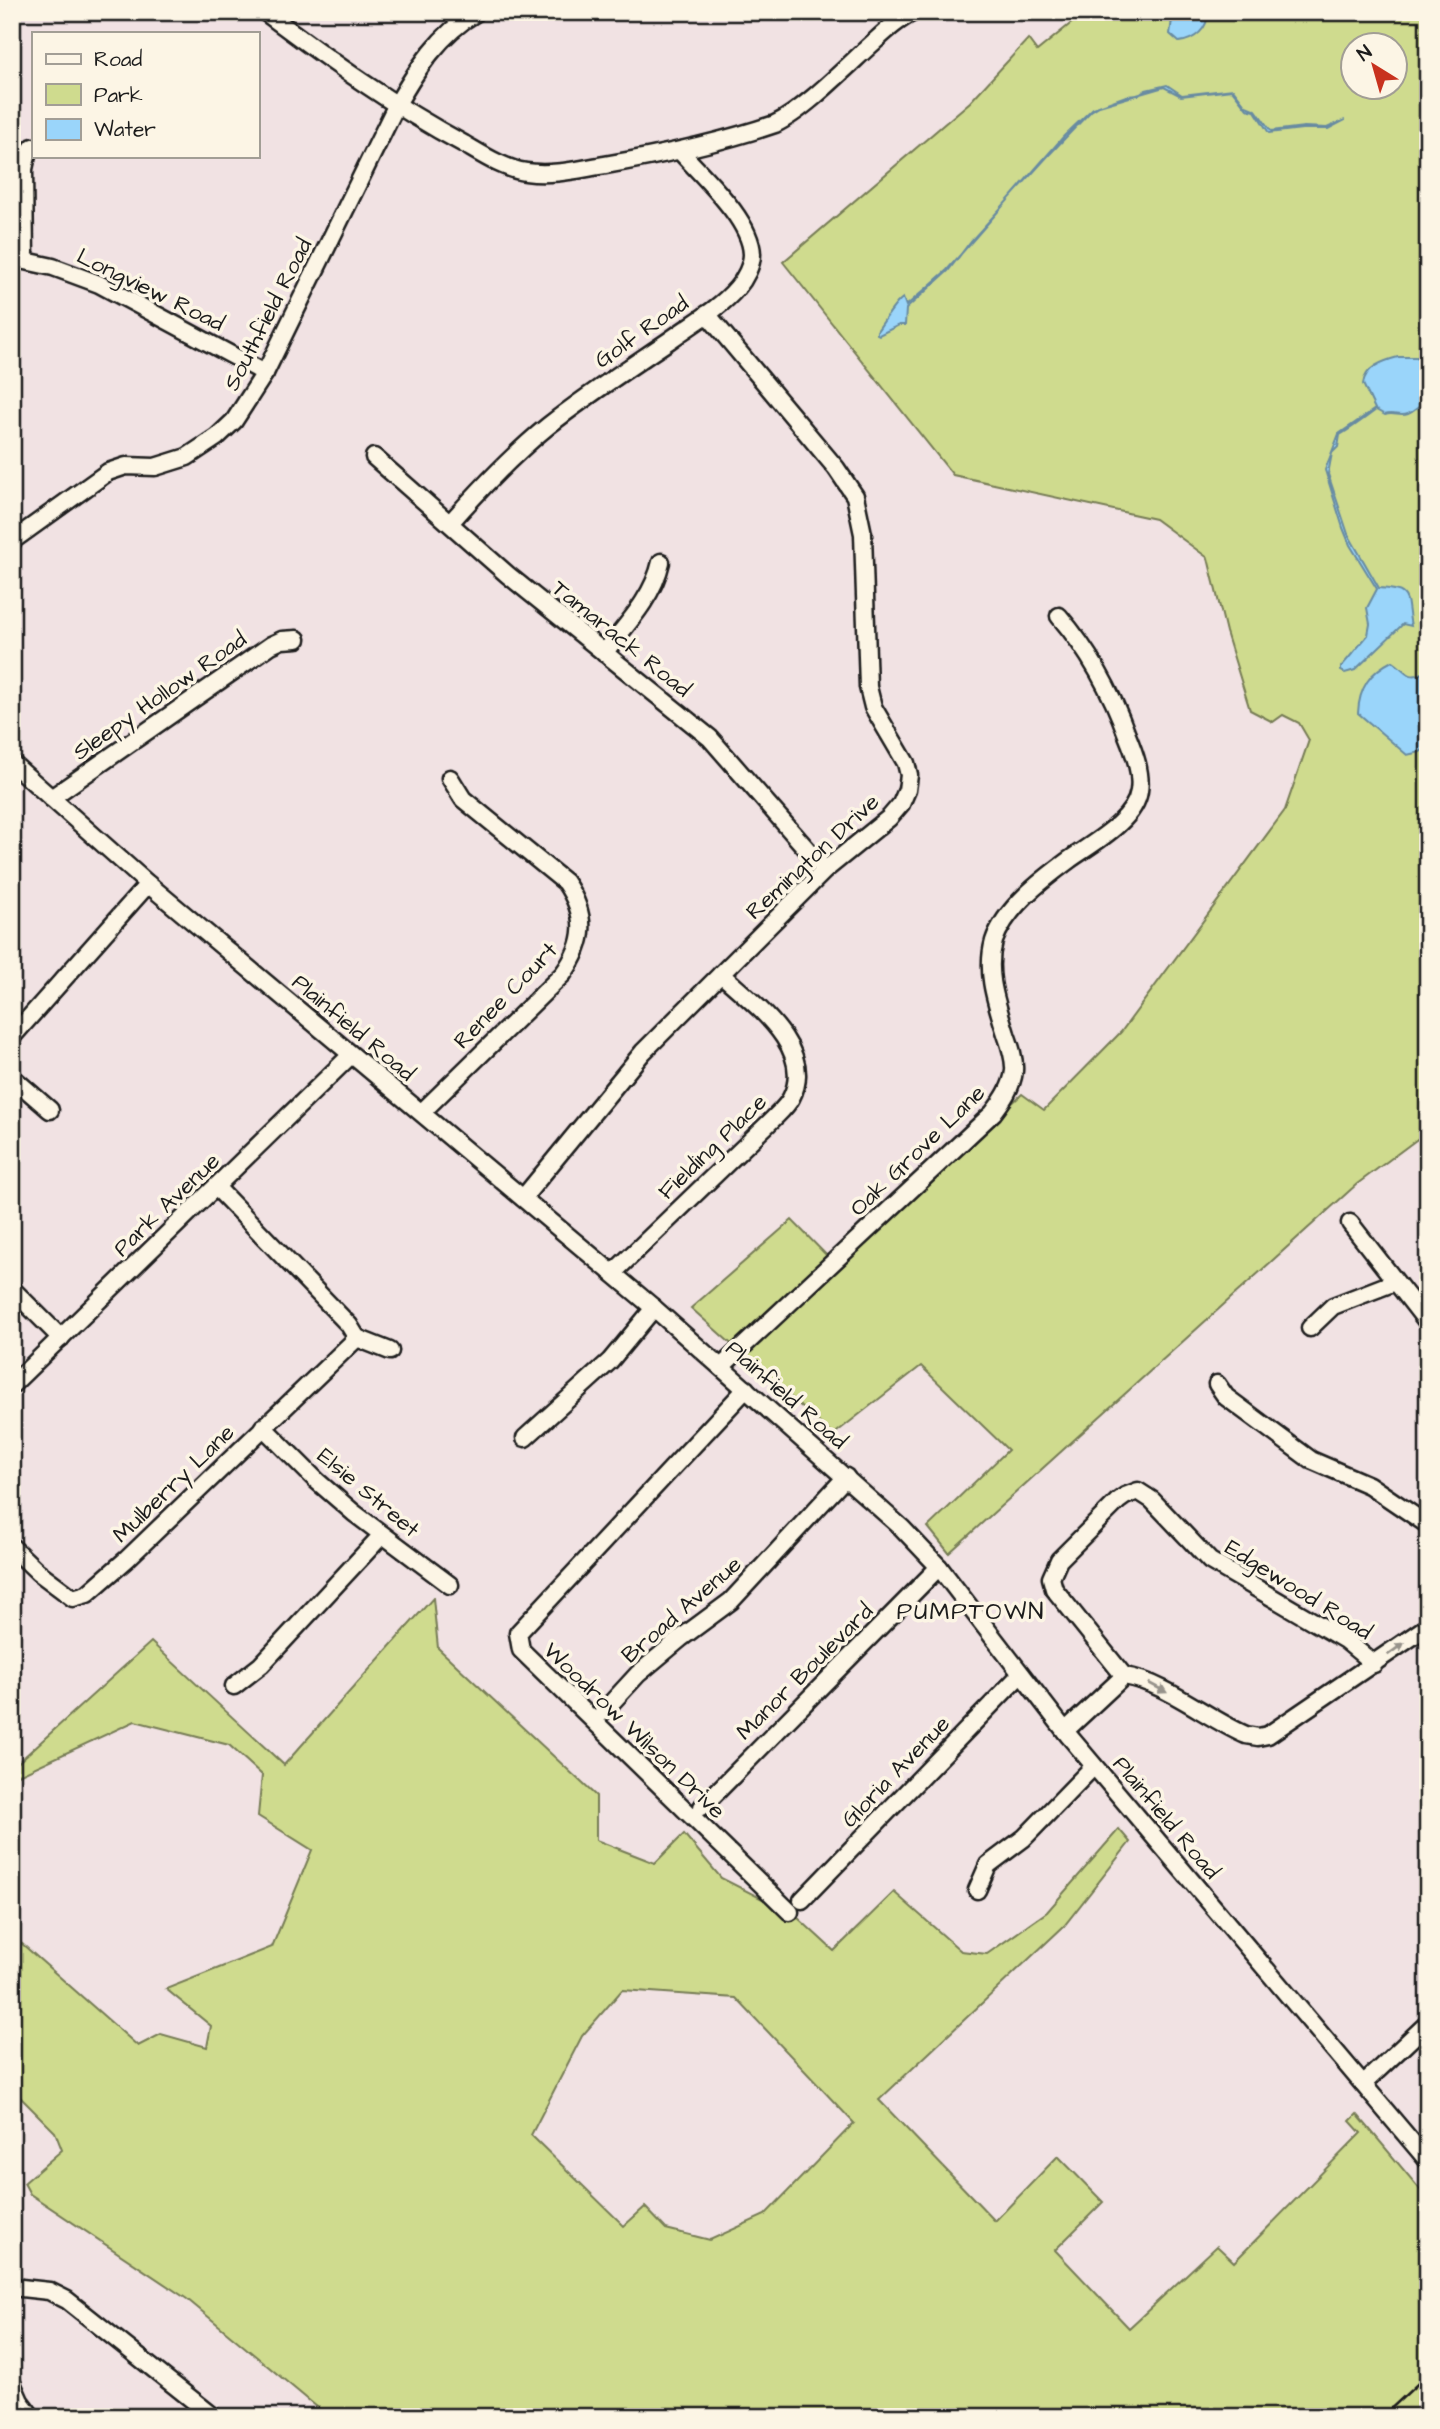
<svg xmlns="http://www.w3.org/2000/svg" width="1440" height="2429" font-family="'Architects Daughter',sans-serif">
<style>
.green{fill:#cfdb8e;stroke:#767c55;stroke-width:2;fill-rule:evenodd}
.water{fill:#9ad5fa;stroke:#688ba1;stroke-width:2}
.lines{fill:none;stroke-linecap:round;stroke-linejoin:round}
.minor-casing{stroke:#1c1c1c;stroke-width:21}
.minor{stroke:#fcf5e5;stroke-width:16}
.rail{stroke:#1c1c1c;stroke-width:2.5}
.oneway{fill:#97938b}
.labels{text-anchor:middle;stroke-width:7;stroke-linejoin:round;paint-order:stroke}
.street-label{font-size:23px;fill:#1c1c1c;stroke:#fcf5e5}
.neighbourhood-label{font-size:24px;letter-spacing:2px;fill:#1c1c1c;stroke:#fcf5e5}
</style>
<rect width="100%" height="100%" fill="#f1e2e3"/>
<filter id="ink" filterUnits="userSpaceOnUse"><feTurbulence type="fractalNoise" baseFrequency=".0143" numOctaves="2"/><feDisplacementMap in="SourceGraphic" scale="14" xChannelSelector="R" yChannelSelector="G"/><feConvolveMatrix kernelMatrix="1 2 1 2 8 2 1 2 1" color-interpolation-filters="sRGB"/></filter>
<g filter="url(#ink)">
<g class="green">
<path d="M1085,12h343v1119l-71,53 -408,369 -21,-26 80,-77 -87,-84 -88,69 -142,-127 101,-88 45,46 185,-172 22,16 77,-78 164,-222 24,-70 -10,-17 -16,-8 -10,7 -23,-12 -24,-78 -18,-74 -53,-39 -202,-44 -170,-213 187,-160 58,-63 9,12zM1352,46h42v42h-42z"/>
<path d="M433,1598l5,50 158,148v44l59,23 29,-29 37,44 75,38 38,35 60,-59 67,59 26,3 60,-42 72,-83 11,13 -66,84 -185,174 116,121 63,-65 45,46 -48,48 74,78 88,-82 17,16 127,-129 -11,-12 7,-7 71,85v206l-14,12h-1085l-142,-118 -157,-105 -6,-11 38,-33 -7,-18 -43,-43v-154l126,111 23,-12 46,13 4,-21 -45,-37 106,-42 40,-97 -54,-34 4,-41 -33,-30 -94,-24 -123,57v-10l139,-126 133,123zM622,1990l114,8 118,125 -89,92 -55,25 -44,-11 -21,-22 -21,19 -93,-91 51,-99z"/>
</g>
<g class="water">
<path d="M1173,12h35c0,17 -13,28 -29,30l-9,-8z"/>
<path d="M1167,85l15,10 51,-6 13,17 10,4 15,21 33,-4 23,1 18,-8 -17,9h-26l-33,4 -14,-22 -8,-2 -15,-19 -51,6 -17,-9 -65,19 -8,5 -43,45 -77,85 -23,30 -42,38 -1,16h-6l-20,10 -2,-1v-3c6,-8 19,-30 26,-33l3,8 41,-36 117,-134 29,-28 33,-12 13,-1 7,-5z"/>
<path d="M1398,357h18l12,4v42c-12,3 -12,8 -20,11 -8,3 -15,-2 -23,1l-9,-5c-12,9 -24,18 -36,25l-2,12 -6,6 -4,21 20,60 31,54c35,2 26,10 32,38l-8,-2 -48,46 -10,3 -4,-2v-4l27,-32 2,-11 -3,-16 10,-19 -27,-44 -7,-17 -18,-58 14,-36 36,-25 -12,-25c2,-17 20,-23 35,-27z"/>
<path d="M1392,661c17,11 15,21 36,9v76l-8,6 -13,3 -49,-42c1,-25 12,-41 34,-52z"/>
</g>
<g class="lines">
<g class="minor-casing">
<g id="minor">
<path d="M265,12c64,48 128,94 199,132 19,11 40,25 62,28 27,4 53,-3 79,-7 58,-10 114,-22 170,-41 31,-15 73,-59 100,-83 12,-11 24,-22 39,-29"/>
<polyline points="12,258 53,267 99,284 265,373"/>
<polyline points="25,261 24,169 27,155 33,147"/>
<polyline points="374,457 508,575 710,738 825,870"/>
<path d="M450,523c31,-35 62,-68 98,-97 39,-31 81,-58 122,-86 22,-16 49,-31 67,-52 8,-9 15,-23 15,-34 -1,-34 -49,-77 -72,-103"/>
<path d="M12,541l96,-69 18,-6 29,1 32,-10 30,-20 17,-16 31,-48 131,-267c21,-37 43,-72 81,-94"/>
<path d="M604,653c22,-28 49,-55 57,-91"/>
<polyline points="12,763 148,884 654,1308 902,1528 939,1567 1069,1736 1428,2161"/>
<polyline points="51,798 271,645 282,640 297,639"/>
<polyline points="12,1037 148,884"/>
<polyline points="12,1077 50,1110"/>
<path d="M422,1112l141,-138c23,-32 25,-58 2,-92l-102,-83 -13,-21"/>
<polyline points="523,1198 643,1052 825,870 889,818 901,804 907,790 909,775 906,763 873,707 868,687 863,534 855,496 836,468 707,314"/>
<polyline points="1350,1223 1428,1323"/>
<path d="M613,1273l160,-154c7,-7 14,-13 18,-21 26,-50 -39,-95 -70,-124"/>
<polyline points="12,1289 61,1338"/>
<polyline points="1310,1328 1333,1306 1395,1282"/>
<polyline points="357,1338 390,1351"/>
<path d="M721,1367l272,-254c10,-13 19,-26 21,-42 1,-12 -4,-26 -8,-37 -9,-30 -21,-61 -12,-93 11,-33 48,-61 75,-81 22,-16 66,-39 70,-69 3,-18 -5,-39 -12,-56 -15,-42 -39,-85 -68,-119"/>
<polyline points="1217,1384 1226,1397 1311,1460 1369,1485 1428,1525"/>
<polyline points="12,1385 351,1055"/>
<polyline points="746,1389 518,1633 521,1650 790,1912"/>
<polyline points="263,1427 317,1481 354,1513 450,1585"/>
<polyline points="525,1438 610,1361 654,1308"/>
<polyline points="12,1547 37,1571 73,1598 87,1594 127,1559 357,1338 349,1325 216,1187"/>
<polyline points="1124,1676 1054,1589 1051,1578 1059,1560 1118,1501 1125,1496 1138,1491 1152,1500 1210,1561 1345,1640 1374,1664"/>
<polyline points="234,1686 261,1665 382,1535"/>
<polyline points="603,1712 638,1674 681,1638 731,1601 846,1477"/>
<path d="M1065,1731l59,-55c41,6 84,43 122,59l12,2 10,-2 160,-109"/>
<polyline points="702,1807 939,1567"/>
<polyline points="977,1890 988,1865 1024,1838 1094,1766"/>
<polyline points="802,1900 1021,1674"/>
<polyline points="1363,2084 1428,2023"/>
<polyline points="12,2287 49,2291 67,2300 214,2417"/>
<polyline points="12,2383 20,2401 32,2417"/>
</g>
</g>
<use href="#minor" class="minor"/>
<polyline class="rail" points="1382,2417 1428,2374"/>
</g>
<defs><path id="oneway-solid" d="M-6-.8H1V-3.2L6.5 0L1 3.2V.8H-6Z" transform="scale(1.75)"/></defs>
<g class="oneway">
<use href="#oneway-solid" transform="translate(1396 1649) rotate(-36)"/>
<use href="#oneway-solid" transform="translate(1158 1688) rotate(28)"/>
</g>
</g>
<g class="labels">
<g class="street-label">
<text transform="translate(151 289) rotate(26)" y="8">Longview Road</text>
<text transform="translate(267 314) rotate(-63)" y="8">Southfield Road</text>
<text transform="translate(641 331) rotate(-35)" y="8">Golf Road</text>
<text transform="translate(622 638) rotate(39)" y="8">Tamarack Road</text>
<text transform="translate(159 695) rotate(-35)" y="8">Sleepy Hollow Road</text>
<text transform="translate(812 856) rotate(-43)" y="8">Remington Drive</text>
<text transform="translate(505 995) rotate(-46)" y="8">Renee Court</text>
<text transform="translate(354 1027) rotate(40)" y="8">Plainfield Road</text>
<text transform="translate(712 1146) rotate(-44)" y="8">Fielding Place</text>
<text transform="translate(917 1150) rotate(-44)" y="8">Oak Grove Lane</text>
<text transform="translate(166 1204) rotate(-44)" y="8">Park Avenue</text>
<text transform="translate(787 1394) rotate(41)" y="8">Plainfield Road</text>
<text transform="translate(173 1483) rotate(-44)" y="8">Mulberry Lane</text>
<text transform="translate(369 1492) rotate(40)" y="8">Elsie Street</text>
<text transform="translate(1299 1589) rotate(32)" y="8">Edgewood Road</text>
<text transform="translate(681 1609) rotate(-41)" y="8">Broad Avenue</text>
<text transform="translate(804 1671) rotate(-45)" y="8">Manor Boulevard</text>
<text transform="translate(635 1730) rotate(44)" y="8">Woodrow Wilson Drive</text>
<text transform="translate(895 1771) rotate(-46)" y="8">Gloria Avenue</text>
<text transform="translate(1167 1817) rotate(50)" y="8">Plainfield Road</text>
</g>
<g class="neighbourhood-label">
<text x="971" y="1619">PUMPTOWN</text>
</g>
</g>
<rect width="1440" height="2429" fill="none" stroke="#fcf5e5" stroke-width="42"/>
<rect x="21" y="21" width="1398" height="2387" fill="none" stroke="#1c1c1c" stroke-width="2.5" filter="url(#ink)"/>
<rect x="32" y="32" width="228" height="126" fill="#fcf5e5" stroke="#a29e95" stroke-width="2"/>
<rect x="46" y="54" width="35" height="10" fill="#fcf5e5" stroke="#a29e95" stroke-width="2"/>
<text x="94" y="66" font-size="21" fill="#1c1c1c">Road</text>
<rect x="46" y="84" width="35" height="21" fill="#cfdb8e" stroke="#a29e95" stroke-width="2"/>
<text x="94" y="102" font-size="21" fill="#1c1c1c">Park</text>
<rect x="46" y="119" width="35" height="21" fill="#9ad5fa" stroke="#a29e95" stroke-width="2"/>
<text x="94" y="136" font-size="21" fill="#1c1c1c">Water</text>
<g transform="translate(1374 66) rotate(323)"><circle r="33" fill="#fcf5e5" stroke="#a29e95" stroke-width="2"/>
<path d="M0-5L12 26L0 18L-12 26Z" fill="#c8321e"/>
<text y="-10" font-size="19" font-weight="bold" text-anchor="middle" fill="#1c1c1c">N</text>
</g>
</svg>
